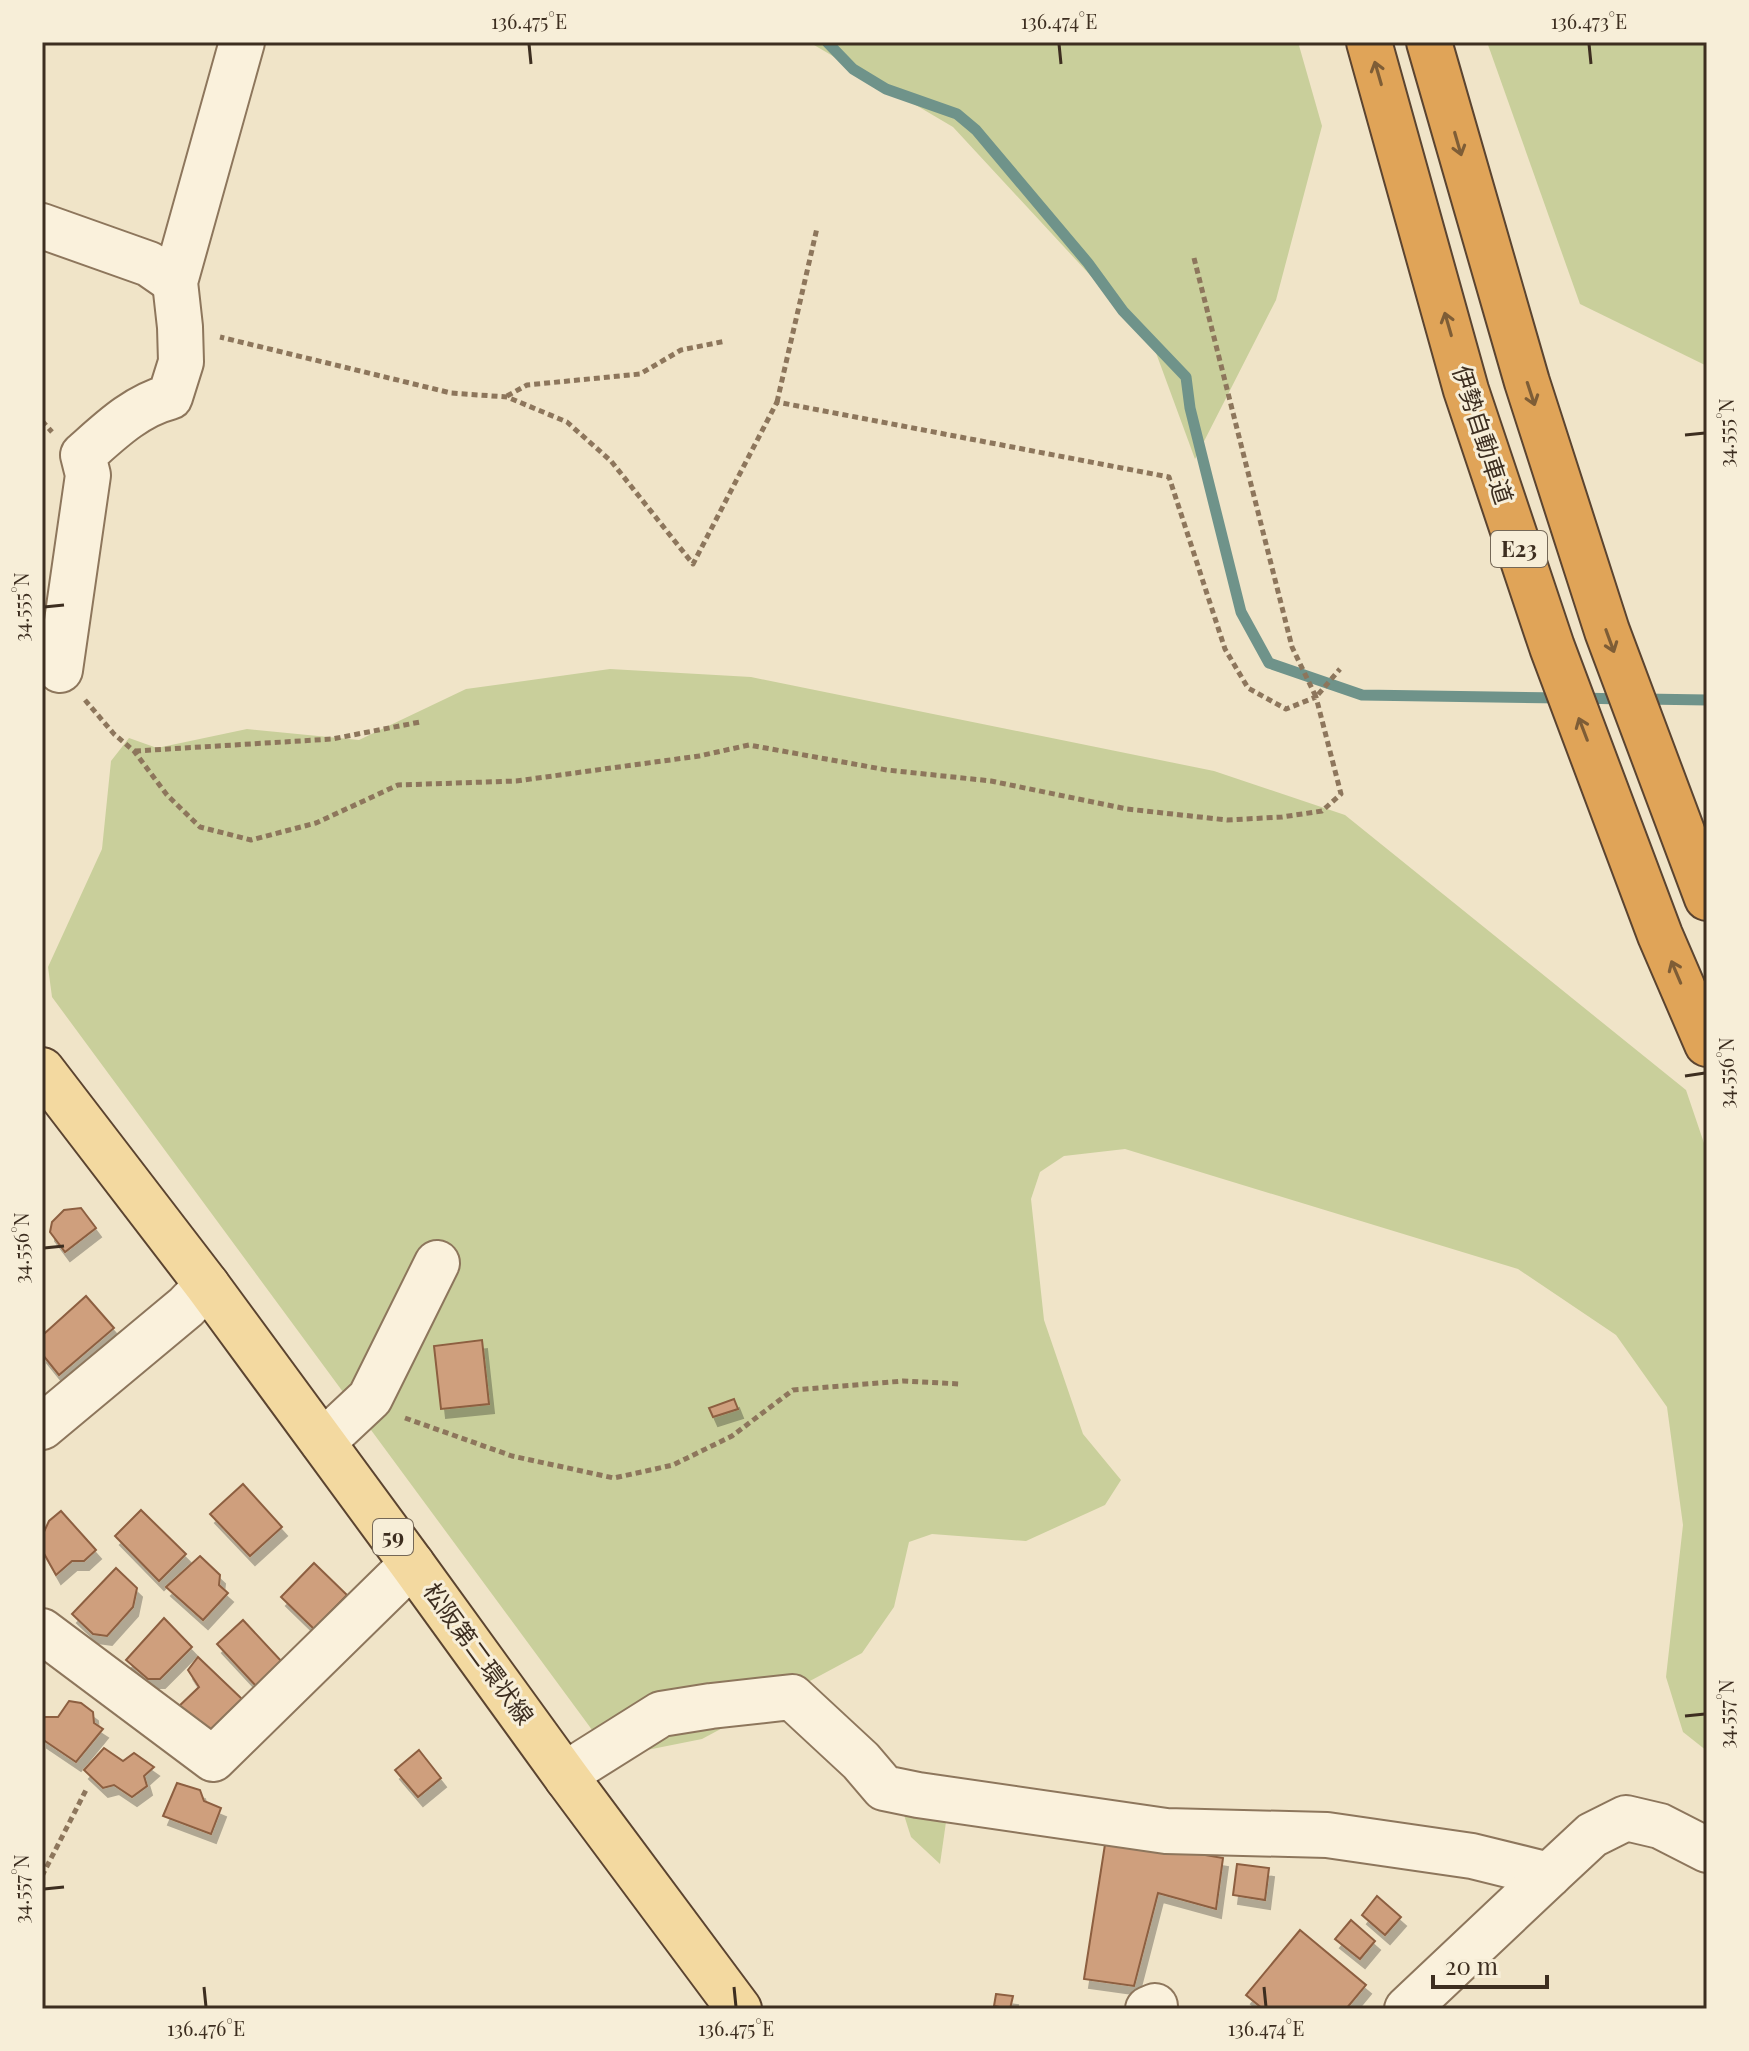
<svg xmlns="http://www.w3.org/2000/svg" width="1749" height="2051" font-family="'Playfair Display','Noto Sans JP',serif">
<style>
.green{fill:#c9cf9b}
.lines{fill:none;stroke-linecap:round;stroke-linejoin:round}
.stream{stroke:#6f938a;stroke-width:11}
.building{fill:#cf9f7d;stroke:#8d5f41;stroke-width:2;filter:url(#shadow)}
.minor-casing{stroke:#8d765c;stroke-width:48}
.major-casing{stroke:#5b4430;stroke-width:48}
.highway-casing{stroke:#5b4430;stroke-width:48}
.path{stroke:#8d765c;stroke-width:5;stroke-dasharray:6 4;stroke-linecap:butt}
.minor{stroke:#faf1dc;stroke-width:44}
.major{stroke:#f3d9a0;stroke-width:44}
.highway{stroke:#e0a458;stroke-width:44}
.oneway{stroke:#7e5d36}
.ticks{fill:none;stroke:#3d2e20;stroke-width:3}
.labels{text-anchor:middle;stroke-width:6;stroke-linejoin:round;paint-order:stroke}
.shield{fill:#f7eed8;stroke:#756857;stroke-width:2}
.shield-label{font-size:22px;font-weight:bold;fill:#3d2e20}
.street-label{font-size:24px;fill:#3d2e20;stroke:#f7eed8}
.neatline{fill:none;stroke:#3d2e20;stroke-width:3}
.ticks-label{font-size:20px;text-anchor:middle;fill:#3d2e20}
</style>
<defs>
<filter id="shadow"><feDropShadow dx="5" dy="9" stdDeviation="0" flood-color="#0004"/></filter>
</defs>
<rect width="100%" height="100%" fill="#f0e4c8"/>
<g class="green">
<polygon points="809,42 1298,42 1322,126 1276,300 1195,459 1152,342 953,127"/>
<polygon points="1487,42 1707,42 1707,366 1580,304"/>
<polygon points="610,669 751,677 1214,771 1345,815 1686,1090 1707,1152 1707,1751 1683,1732 1666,1677 1683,1525 1667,1407 1616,1335 1518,1269 1125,1149 1064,1156 1040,1172 1031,1199 1044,1320 1083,1434 1121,1480 1105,1505 1026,1541 932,1534 909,1542 894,1607 862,1653 702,1739 612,1757 52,997 48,967 102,849 111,761 129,738 157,748 247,729 359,740 466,689"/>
<polygon points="892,1777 951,1787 940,1864 911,1837"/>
</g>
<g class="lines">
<g class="stream">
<polyline points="827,42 853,69 886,89 957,114 976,130 1088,263 1123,311 1186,377 1190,408 1241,612 1269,663 1362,695 1562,698"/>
<polyline points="1580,698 1622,699"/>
<polyline points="1644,699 1707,700"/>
</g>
</g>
<g class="building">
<polygon points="81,1208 96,1228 65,1252 50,1232 52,1222 64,1210"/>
<polygon points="86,1296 114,1328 59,1375 42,1354 42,1329 45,1333"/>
<polygon points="482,1340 489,1404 441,1409 434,1346"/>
<polygon points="734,1399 738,1409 713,1417 709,1408"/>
<polygon points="243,1484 282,1527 250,1556 210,1514"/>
<polygon points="141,1510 186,1554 159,1581 115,1536"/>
<polygon points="61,1511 96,1550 84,1561 72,1561 56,1575 42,1550 42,1536 49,1521"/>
<polygon points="200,1556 220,1575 219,1585 228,1593 203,1620 166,1587"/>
<polygon points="314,1563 347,1595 314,1629 281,1597"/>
<polygon points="116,1568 137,1588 133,1607 107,1636 93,1634 72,1614"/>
<polygon points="164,1618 192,1647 160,1679 148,1679 126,1660"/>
<polygon points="243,1620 283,1663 257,1687 217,1644"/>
<polygon points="198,1657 242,1699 206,1734 175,1710 199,1687 188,1670"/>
<polygon points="69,1701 81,1703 93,1712 94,1723 103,1729 76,1762 42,1739 42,1721 45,1717 58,1717"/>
<polygon points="104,1748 123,1761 134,1753 154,1767 144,1776 147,1786 132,1797 114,1785 103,1788 84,1770"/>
<polygon points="419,1750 441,1778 418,1797 395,1770"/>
<polygon points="177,1783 200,1790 204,1801 221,1808 211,1834 163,1816"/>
<polygon points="1106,1838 1223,1858 1216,1909 1158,1893 1134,1986 1084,1979"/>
<polygon points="1237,1864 1269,1868 1265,1900 1233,1895"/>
<polygon points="1377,1896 1401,1917 1385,1935 1362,1915"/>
<polygon points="1351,1920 1375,1941 1360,1959 1335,1939"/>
<polygon points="1300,1930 1366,1985 1346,2009 1263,2009 1246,1995"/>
<polygon points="996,1994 1013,1996 1010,2009 994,2006"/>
</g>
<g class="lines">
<g class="minor-casing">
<g id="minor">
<polyline points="42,226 149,264 175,282"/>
<path d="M60,670l28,-195 -5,-20c26,-23 52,-49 87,-58l11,-35 -1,-35 -5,-45 67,-240"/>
<polyline points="42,1427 186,1307 207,1285"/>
<polyline points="323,1442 370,1398 437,1263"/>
<polyline points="42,1631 213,1759 412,1564"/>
<polyline points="567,1778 583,1763 661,1714 711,1706 792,1697 861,1761 884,1788 918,1795 1166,1831 1327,1835 1472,1856 1549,1875 1592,1835 1626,1818 1660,1826 1707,1850"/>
<polyline points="1148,2009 1155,2006"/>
<polyline points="1407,2009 1549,1875"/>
</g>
</g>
<g class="major-casing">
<polyline id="major" points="42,1070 207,1285 412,1564 567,1778 739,2009"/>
</g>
<g class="highway-casing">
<g id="highway">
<polyline points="1369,42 1466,390 1552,647 1660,935 1707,1044"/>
<polyline points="1429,42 1527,382 1607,631 1707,898"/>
</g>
</g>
<g class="path">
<polyline points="1194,258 1292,647 1316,697 1340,669"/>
<polyline points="507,396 527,385 640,374 681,350 726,341"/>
<polyline points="777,402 817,228"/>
<polyline points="42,421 52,432"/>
<polyline points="85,700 114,734 134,751 167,795 200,827 251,840 316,823 398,785 516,781 699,756 749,745 887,770 991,781 1127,809 1227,820 1282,817 1322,811 1341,794 1316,697 1286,709 1248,688 1225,649 1169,477 777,402 693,564 611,461 567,422 507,397 451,393 220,337"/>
<polyline points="135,751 332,739 420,722"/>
<polyline points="405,1418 512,1456 614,1478 673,1465 732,1436 793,1390 903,1381 960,1384"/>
<polyline points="42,1876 87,1788"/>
</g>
<use href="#minor" class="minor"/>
<use href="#major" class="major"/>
<use href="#highway" class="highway"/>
</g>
<defs><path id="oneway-shaft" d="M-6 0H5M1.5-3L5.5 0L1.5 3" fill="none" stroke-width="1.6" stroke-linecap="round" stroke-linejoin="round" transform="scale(2)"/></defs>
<g class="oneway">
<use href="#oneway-shaft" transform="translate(1378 73) rotate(-106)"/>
<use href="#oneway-shaft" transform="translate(1458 144) rotate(74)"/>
<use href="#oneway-shaft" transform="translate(1448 324) rotate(-106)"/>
<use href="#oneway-shaft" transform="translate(1531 394) rotate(72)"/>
<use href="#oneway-shaft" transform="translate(1610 641) rotate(70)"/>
<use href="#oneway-shaft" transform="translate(1583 729) rotate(-111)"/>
<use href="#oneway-shaft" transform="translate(1676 972) rotate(-113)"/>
</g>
<path class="ticks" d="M529,44l2,20M1059,44l2,20M1589,44l2,20M1685,435l20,-2M44,607l20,-2M1685,1076l20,-3M44,1248l20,-2M1685,1716l20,-2M44,1889l20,-2M204,1987l2,20M734,1987l2,20M1264,1987l2,20"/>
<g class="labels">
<g class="shield">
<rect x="1491" y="531" width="56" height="36" rx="6"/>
<rect x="373" y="1519" width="40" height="36" rx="6"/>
</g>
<g class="shield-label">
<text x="1519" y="557">E23</text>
<text x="393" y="1545">59</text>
</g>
<g class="street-label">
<text transform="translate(1482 435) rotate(72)" y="8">伊勢自動車道</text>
<text transform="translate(478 1654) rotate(54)" y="8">松阪第二環状線</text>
</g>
</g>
<rect width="1749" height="2051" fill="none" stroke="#f7eed8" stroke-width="88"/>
<path d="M1433 1975v12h114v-12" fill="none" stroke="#3d2e20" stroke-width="4"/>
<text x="1445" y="1975" font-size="24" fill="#3d2e20" stroke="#f7eed8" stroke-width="6" paint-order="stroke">20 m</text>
<rect x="44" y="44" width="1661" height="1963" class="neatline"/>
<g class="ticks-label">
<text x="529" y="29">136.475°E</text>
<text x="1059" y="29">136.474°E</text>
<text x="1589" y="29">136.473°E</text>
<text transform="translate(1727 433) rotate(-90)" y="7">34.555°N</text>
<text transform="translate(22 607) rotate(-90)" y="7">34.555°N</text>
<text transform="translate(1727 1073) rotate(-90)" y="7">34.556°N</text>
<text transform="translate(22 1248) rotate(-90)" y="7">34.556°N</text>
<text transform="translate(1727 1714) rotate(-90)" y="7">34.557°N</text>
<text transform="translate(22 1889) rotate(-90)" y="7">34.557°N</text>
<text x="206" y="2036">136.476°E</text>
<text x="736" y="2036">136.475°E</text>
<text x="1266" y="2036">136.474°E</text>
</g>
</svg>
